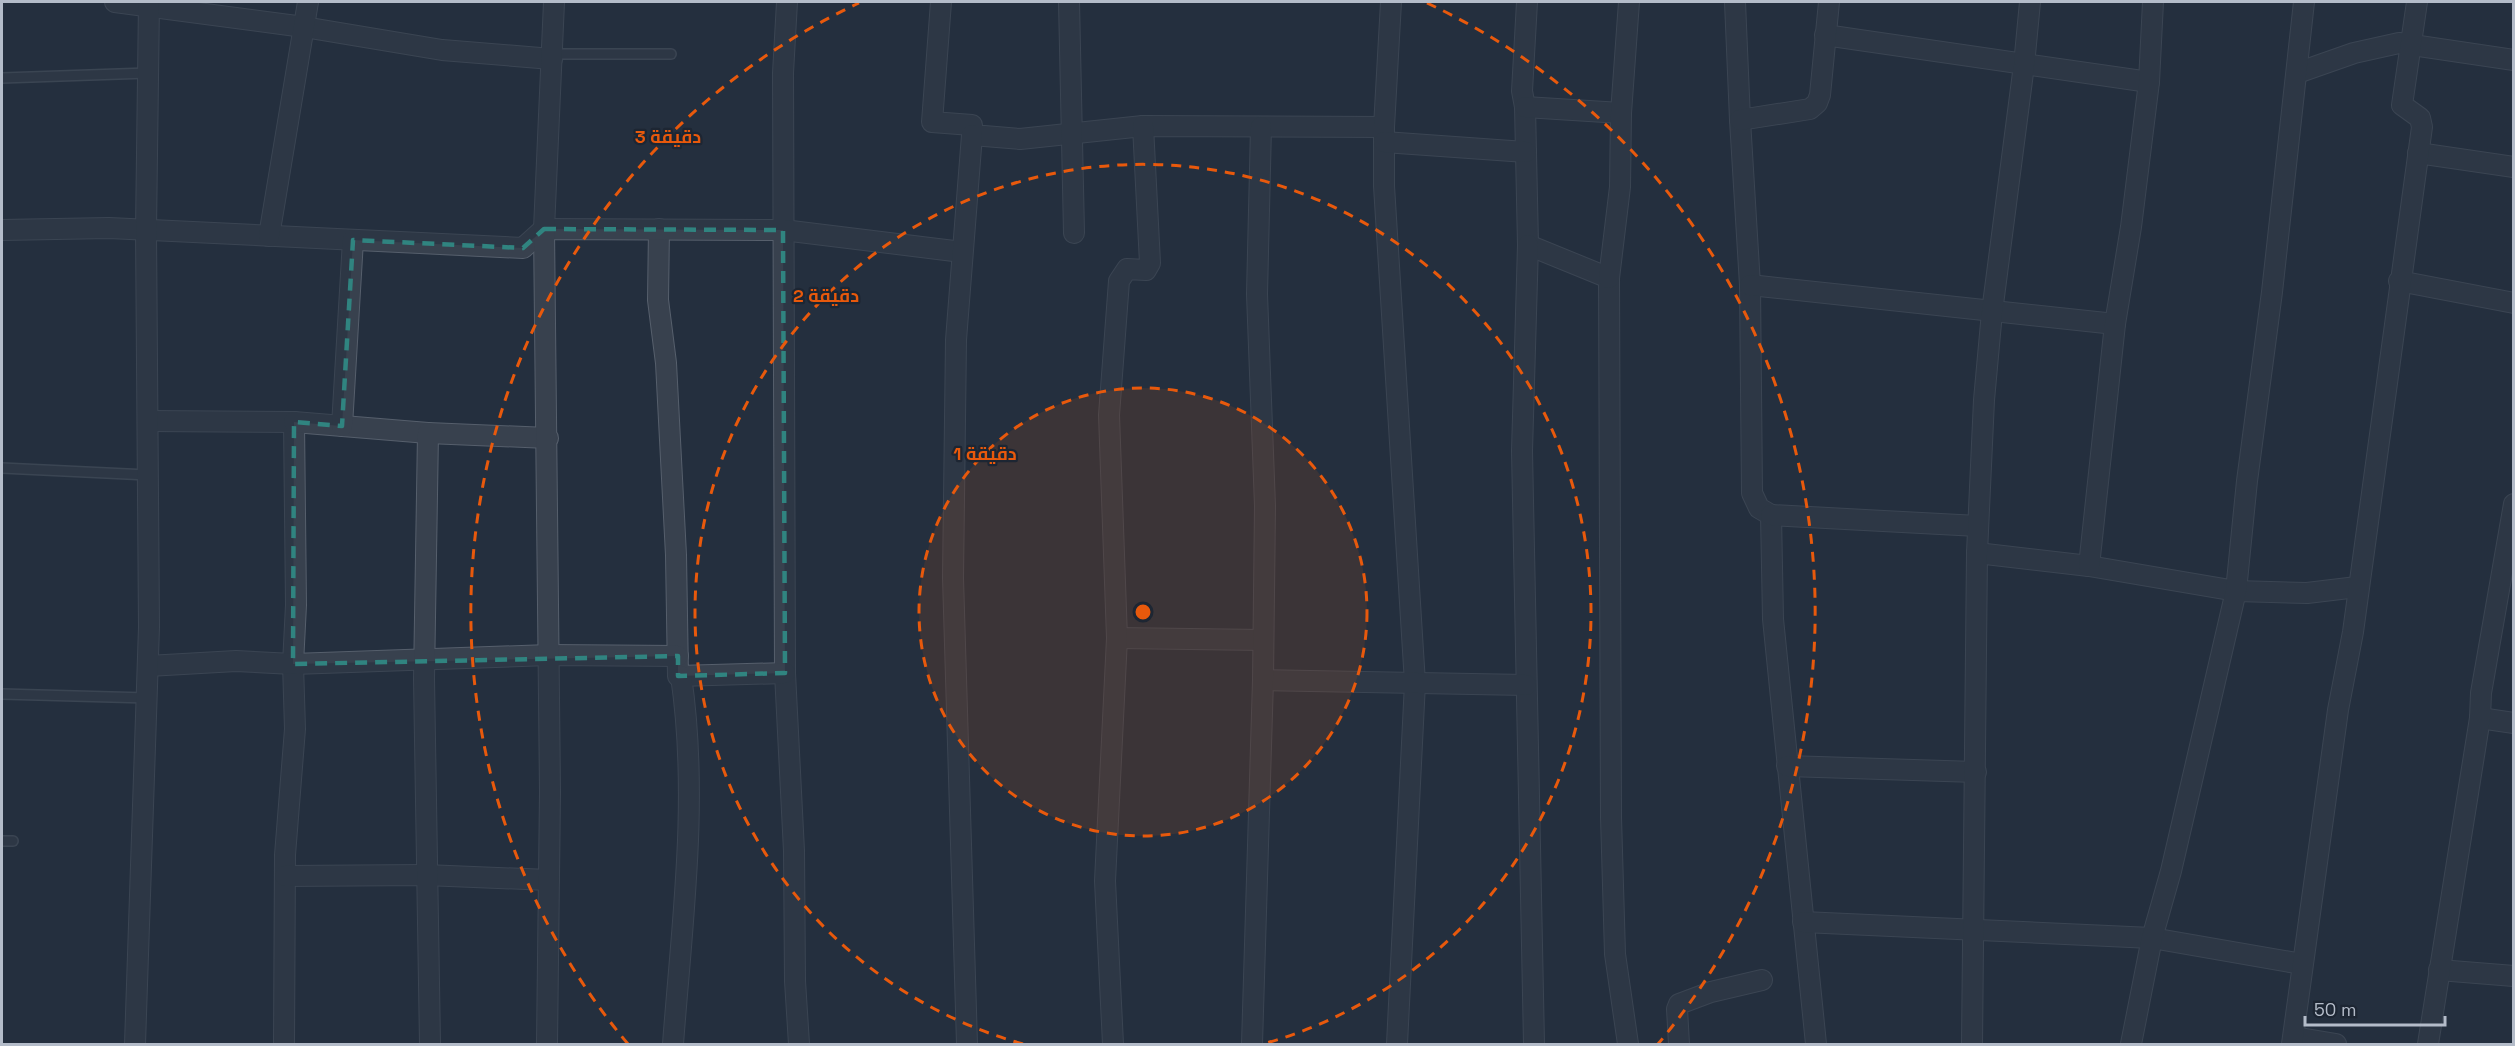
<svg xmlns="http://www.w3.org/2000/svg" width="2515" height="1046" font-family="'Space Grotesk',Cairo,sans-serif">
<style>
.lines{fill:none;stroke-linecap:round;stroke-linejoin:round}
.lane-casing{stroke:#565f6c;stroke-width:12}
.street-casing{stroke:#565f6c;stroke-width:22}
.lane{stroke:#38414e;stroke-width:9}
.street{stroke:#38414e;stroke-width:20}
.marked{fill:none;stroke:#308480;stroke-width:4.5;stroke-dasharray:12 8;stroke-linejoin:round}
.ring{fill:none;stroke:#e8590c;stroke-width:3;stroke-dasharray:10 8}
.centre{fill:#e8590c;stroke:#1d2633;stroke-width:3}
.ring-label{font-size:18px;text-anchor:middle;font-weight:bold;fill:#e8590c;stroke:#1d2633;stroke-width:4.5;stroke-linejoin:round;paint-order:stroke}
</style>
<rect width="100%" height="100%" fill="#242f3e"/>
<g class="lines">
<g class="lane-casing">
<g id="lane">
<polyline points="552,54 671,54"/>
<polyline points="2,78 148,73"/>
<polyline points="2,468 148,475"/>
<polyline points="2,694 148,698"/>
<polyline points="2,841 13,841"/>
</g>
</g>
<g class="street-casing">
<g id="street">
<polyline points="115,2 304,27 442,50 552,59"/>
<polyline points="787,2 783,73 785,673 794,851 795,981 799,1044"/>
<polyline points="941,2 932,122 972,125 972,135 1020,139 1143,126 1384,127"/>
<polyline points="1069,2 1074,233"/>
<polyline points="1391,2 1384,127 1384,186 1415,683 1397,1044"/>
<polyline points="1527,2 1522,91 1525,107 1528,245 1609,278 1611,817 1615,954 1628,1044"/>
<polyline points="1735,2 1740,120 1750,285 1752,493 1759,508 1771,515 1773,619 1816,1044"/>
<polyline points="1825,35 2149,82"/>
<polyline points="2297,73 2354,53 2399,43 2514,60"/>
<polyline points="1525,107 1621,113"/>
<polyline points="1740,120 1810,109 1817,103 1820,95 1829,2"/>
<polyline points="1384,142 1526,152"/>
<polyline points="2418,153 2514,167"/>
<polyline points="659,229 658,300 666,363 676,555 678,676 785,673"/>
<polyline points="2,230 109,228 523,248 544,229 783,230 962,252"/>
<polyline points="269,236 308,2"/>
<polyline points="1528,245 1522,451 1534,1044"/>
<polyline points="1609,278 1620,187 1621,113 1629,2"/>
<polyline points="2399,281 2514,303"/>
<polyline points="1750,285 2115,324"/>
<polyline points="148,421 294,422 296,605 293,664 295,729 285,855 284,1044"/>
<polyline points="294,422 428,433"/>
<polyline points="342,426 353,240"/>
<polyline points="1771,515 1978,526"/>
<polyline points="1977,553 2089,566 2236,591 2307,593 2357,587"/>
<polyline points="2089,566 2115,324 2131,227 2149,82 2153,2"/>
<polyline points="1117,638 1263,640"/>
<polyline points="148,666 236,661 293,664 549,655 678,656"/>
<polyline points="1263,680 1526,685"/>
<polyline points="2480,718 2514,723"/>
<polyline points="1787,766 1976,772"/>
<polyline points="285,876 425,875 549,880"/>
<polyline points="1803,922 2152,938 2302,964"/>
<polyline points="2439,970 2514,976"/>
<polyline points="2294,1037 2336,1044"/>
<polyline points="135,1044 149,627 146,230 149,2"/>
<polyline points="430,1044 424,679 428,433 548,438"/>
<polyline points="547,1044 550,792 544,229 554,2"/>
<path d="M673,1044c9,-121 26,-246 8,-368"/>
<polyline points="967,1044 953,578 956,340 972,135"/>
<polyline points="1113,1044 1105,881 1117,638 1109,415 1119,281 1127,269 1146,270 1150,263 1143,126"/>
<polyline points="1252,1044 1263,680 1265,506 1257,294 1261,127"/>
<polyline points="1679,1044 1677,1009 1679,1004 1711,992 1762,980"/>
<polyline points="1972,1044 1977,553 1984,400 1992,312 2024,65 2030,2"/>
<polyline points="2131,1044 2152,938 2171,871 2236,591 2247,481 2272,292 2304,2"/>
<polyline points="2292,1044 2338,710 2353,632 2422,127 2420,118 2402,105 2417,2"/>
<polyline points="2428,1044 2480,718 2481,693 2514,504"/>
</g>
</g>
<use href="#lane" class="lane"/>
<use href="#street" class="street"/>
</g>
<path d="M0 0H2515V1046H0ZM544,229l239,1 2,443 -107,3v-20l-385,8 1,-242 48,4 11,-186 170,8z" fill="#242f3e" fill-opacity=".55" fill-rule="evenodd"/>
<path class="marked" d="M544,229l239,1 2,443 -107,3v-20l-385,8 1,-242 48,4 11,-186 170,8z"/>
<circle cx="1143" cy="612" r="224" fill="#e8590c" fill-opacity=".12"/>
<g class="ring">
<circle cx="1143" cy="612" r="224"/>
<path d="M1023 1044A448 448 0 1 1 1263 1044"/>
<path d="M628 1044A672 672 0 0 1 859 3M1427 3A672 672 0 0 1 1658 1044"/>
</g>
<circle cx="1143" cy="612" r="9" class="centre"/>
<g class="ring-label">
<text x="668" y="143">3 دقيقة</text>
<text x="826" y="302">2 دقيقة</text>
<text x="985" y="460">1 دقيقة</text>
</g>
<rect width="2515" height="1046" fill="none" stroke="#b4bcc9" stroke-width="6"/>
<path d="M2305 1016v9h140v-9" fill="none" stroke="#b4bcc9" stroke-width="3"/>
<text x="2314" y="1016" font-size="18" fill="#b4bcc9" stroke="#1d2633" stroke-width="4.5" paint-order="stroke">50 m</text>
</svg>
